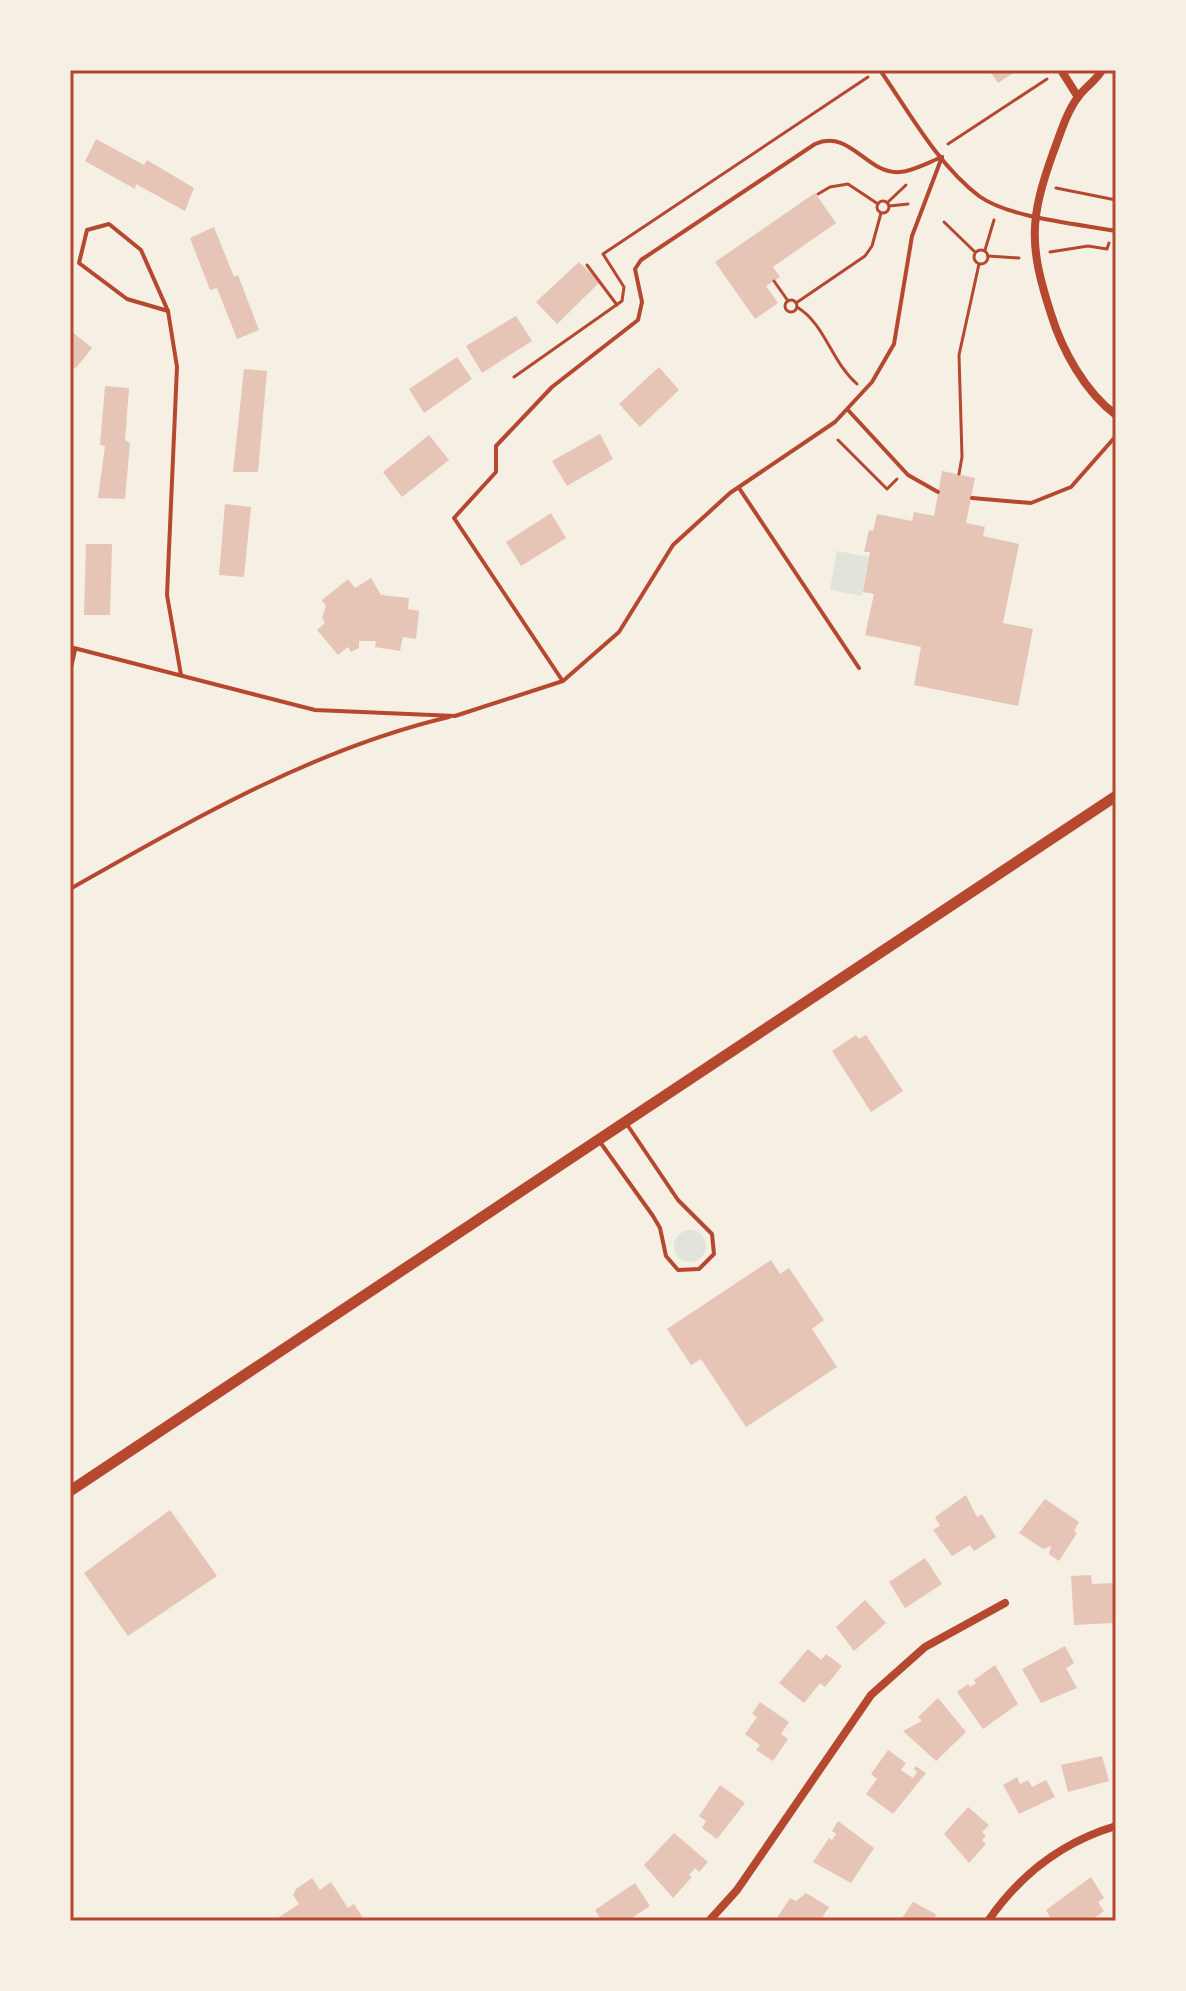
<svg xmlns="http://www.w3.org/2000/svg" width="1186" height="1991" font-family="'IBM Plex Serif',serif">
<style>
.green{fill:#e2e4dc}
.building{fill:#e6c5b7}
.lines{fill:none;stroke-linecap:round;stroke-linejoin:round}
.path{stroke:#b5482f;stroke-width:3}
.service{stroke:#b5482f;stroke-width:4}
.minor{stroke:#b5482f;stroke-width:8}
.secondary{stroke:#b5482f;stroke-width:11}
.neatline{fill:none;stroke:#b5482f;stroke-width:3}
</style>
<rect width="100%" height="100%" fill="#f6efe4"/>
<g class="green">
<polygon points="837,551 869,557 862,596 830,590"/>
<circle cx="690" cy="1246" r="16"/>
</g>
<g class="building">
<polygon points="989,70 1018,70 998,83"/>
<polygon points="96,139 144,165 147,160 194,188 185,211 136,184 135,189 85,161"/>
<polygon points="815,193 836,223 773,267 780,277 766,286 778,303 755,319 715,262"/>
<polygon points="214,227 234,277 238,275 259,330 237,339 217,288 210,290 190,238"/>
<polygon points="579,262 600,282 557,324 536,302"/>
<polygon points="516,316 532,341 482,373 466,346"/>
<polygon points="70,330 92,348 75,369 70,365"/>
<polygon points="457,357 472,379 424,413 409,389"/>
<polygon points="659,367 679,390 640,427 619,404"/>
<polygon points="244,369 267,371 258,472 233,472"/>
<polygon points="105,386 129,388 125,440 130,443 125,499 98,498 105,446 100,445"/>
<polygon points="600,434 613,459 567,486 552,461"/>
<polygon points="429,435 449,460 402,497 383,472"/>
<polygon points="942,471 975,478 966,523 985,527 983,536 1019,544 1003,623 1033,629 1018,706 914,685 921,647 865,635 874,594 863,592 870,552 864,552 869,530 873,531 877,514 912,521 914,512 934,516"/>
<polygon points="225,504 251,507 244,577 219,575"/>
<polygon points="551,513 566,538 521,566 506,542"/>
<polygon points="86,544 112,544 110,615 84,615"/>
<polygon points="371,578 381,595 409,598 408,609 419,611 416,639 403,637 400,651 375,647 376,641 359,641 359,648 351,652 348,647 338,655 317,630 325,623 322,618 326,606 322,600 348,579 355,588"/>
<polygon points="856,1035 859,1039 866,1035 903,1091 871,1112 832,1051"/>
<polygon points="771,1260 780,1274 789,1268 824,1320 812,1329 837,1367 746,1427 701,1359 691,1365 667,1329"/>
<polygon points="966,1495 977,1517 982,1514 996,1537 974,1551 970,1545 952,1556 933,1530 940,1526 935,1517"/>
<polygon points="1045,1499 1079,1522 1074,1531 1077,1533 1059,1561 1049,1554 1051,1546 1043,1549 1019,1533"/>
<polygon points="170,1510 217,1576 128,1636 84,1573"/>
<polygon points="925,1558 942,1584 905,1608 889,1582"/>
<polygon points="1091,1575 1092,1584 1114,1583 1113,1623 1074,1625 1071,1576"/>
<polygon points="865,1600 886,1623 854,1651 836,1627"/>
<polygon points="1065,1646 1074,1663 1066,1668 1077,1688 1041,1703 1022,1669"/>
<polygon points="808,1649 821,1660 826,1654 842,1666 825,1687 820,1683 804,1703 779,1683"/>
<polygon points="995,1665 1018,1704 983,1729 957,1692 968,1684 970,1687 976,1683 974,1680"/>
<polygon points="938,1698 966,1732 936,1761 903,1731 922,1721 918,1717"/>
<polygon points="760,1702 789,1722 781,1734 788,1739 773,1761 756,1750 760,1745 745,1734 757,1717 752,1714"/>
<polygon points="888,1750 906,1763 901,1770 913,1778 917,1772 914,1769 916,1766 926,1773 893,1814 866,1794 877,1779 871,1774"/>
<polygon points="1102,1756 1109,1781 1068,1792 1061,1765"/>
<polygon points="1017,1777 1020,1784 1028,1780 1032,1787 1046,1780 1055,1797 1019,1814 1003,1785"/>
<polygon points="720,1785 745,1803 717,1839 702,1828 706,1821 699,1816"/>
<polygon points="968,1807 989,1825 982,1832 986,1836 982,1840 986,1844 969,1863 944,1834"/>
<polygon points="838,1821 874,1848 851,1883 813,1862 829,1838 832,1840 836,1834 832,1831"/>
<polygon points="674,1833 708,1862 699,1872 695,1868 689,1875 692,1877 673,1898 644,1865"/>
<polygon points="1091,1877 1104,1898 1098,1902 1104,1911 1090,1921 1052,1921 1046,1910"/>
<polygon points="312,1878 320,1890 331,1882 348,1908 354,1904 365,1921 273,1921 299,1904 293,1895 296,1889"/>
<polygon points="635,1883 650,1906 627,1921 602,1921 595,1910"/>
<polygon points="806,1893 829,1907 820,1921 775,1921 790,1898 796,1901"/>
<polygon points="913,1902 936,1914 934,1921 900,1921"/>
</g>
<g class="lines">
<g class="path">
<polyline points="948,144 1047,79"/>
<polyline points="1056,188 1116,200"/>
<polyline points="818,194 830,187 848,184 878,204"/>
<circle cx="883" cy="207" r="6"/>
<polyline points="887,203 906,185"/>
<polyline points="889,206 908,204"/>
<polyline points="944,222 975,252"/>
<circle cx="981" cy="257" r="7"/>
<polyline points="985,250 994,220"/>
<polyline points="1050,252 1088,246 1107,249 1109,243"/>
<polyline points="988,256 1019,258"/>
<polyline points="587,265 617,305"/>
<polyline points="774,281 788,301"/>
<circle cx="791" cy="306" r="6"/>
<polyline points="796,303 865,256 872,246 881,213"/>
<path d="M797,307c29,18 33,53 60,77"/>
<polyline points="514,377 622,301 624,287 603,254 868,77"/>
<polyline points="838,440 887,489 897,479"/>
<polyline points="959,474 962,457 959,355 979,264"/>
</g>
<g class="service">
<path d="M880,70c29,42 58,95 99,126 30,22 100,28 137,35"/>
<polygon points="109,224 141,250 168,311 127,299 79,263 87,230"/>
<polyline points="168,311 177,367 167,595 181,675"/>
<polyline points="848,410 908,475 938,492"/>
<polyline points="739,488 859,668"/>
<polyline points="972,498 1031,503 1071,487 1116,436"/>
<polyline points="70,647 315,710 455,716 563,681 619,632 673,545 730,493 835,422 872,382 894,344 912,236 942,157"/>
<polyline points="70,672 75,650"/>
<path d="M562,680l-108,-162 42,-46v-26l56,-59 86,-67 4,-18 -7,-33 6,-9 174,-116c35,-16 52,31 85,28 14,-1 29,-10 42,-15"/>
<path d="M70,889c120,-68 243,-140 379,-172"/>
<polyline points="600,1142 653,1216 660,1228 666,1256 678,1270 699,1269 714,1254 712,1234 678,1200 626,1123"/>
</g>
<g class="minor">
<polyline points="1061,70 1078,97"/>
<path d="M1102,70c-6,11 -17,17 -24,27 -12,16 -18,38 -25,56 -24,67 -24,93 -2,161 11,36 34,78 65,101"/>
<polyline points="709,1921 737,1890 871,1695 925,1647 1005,1603"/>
<path d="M988,1921c31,-45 74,-79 128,-95"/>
</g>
<polyline class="secondary" points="70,1491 1116,796"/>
</g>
<rect width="1186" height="1991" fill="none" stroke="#f6efe4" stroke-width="144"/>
<rect x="72" y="72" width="1042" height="1847" class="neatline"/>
</svg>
